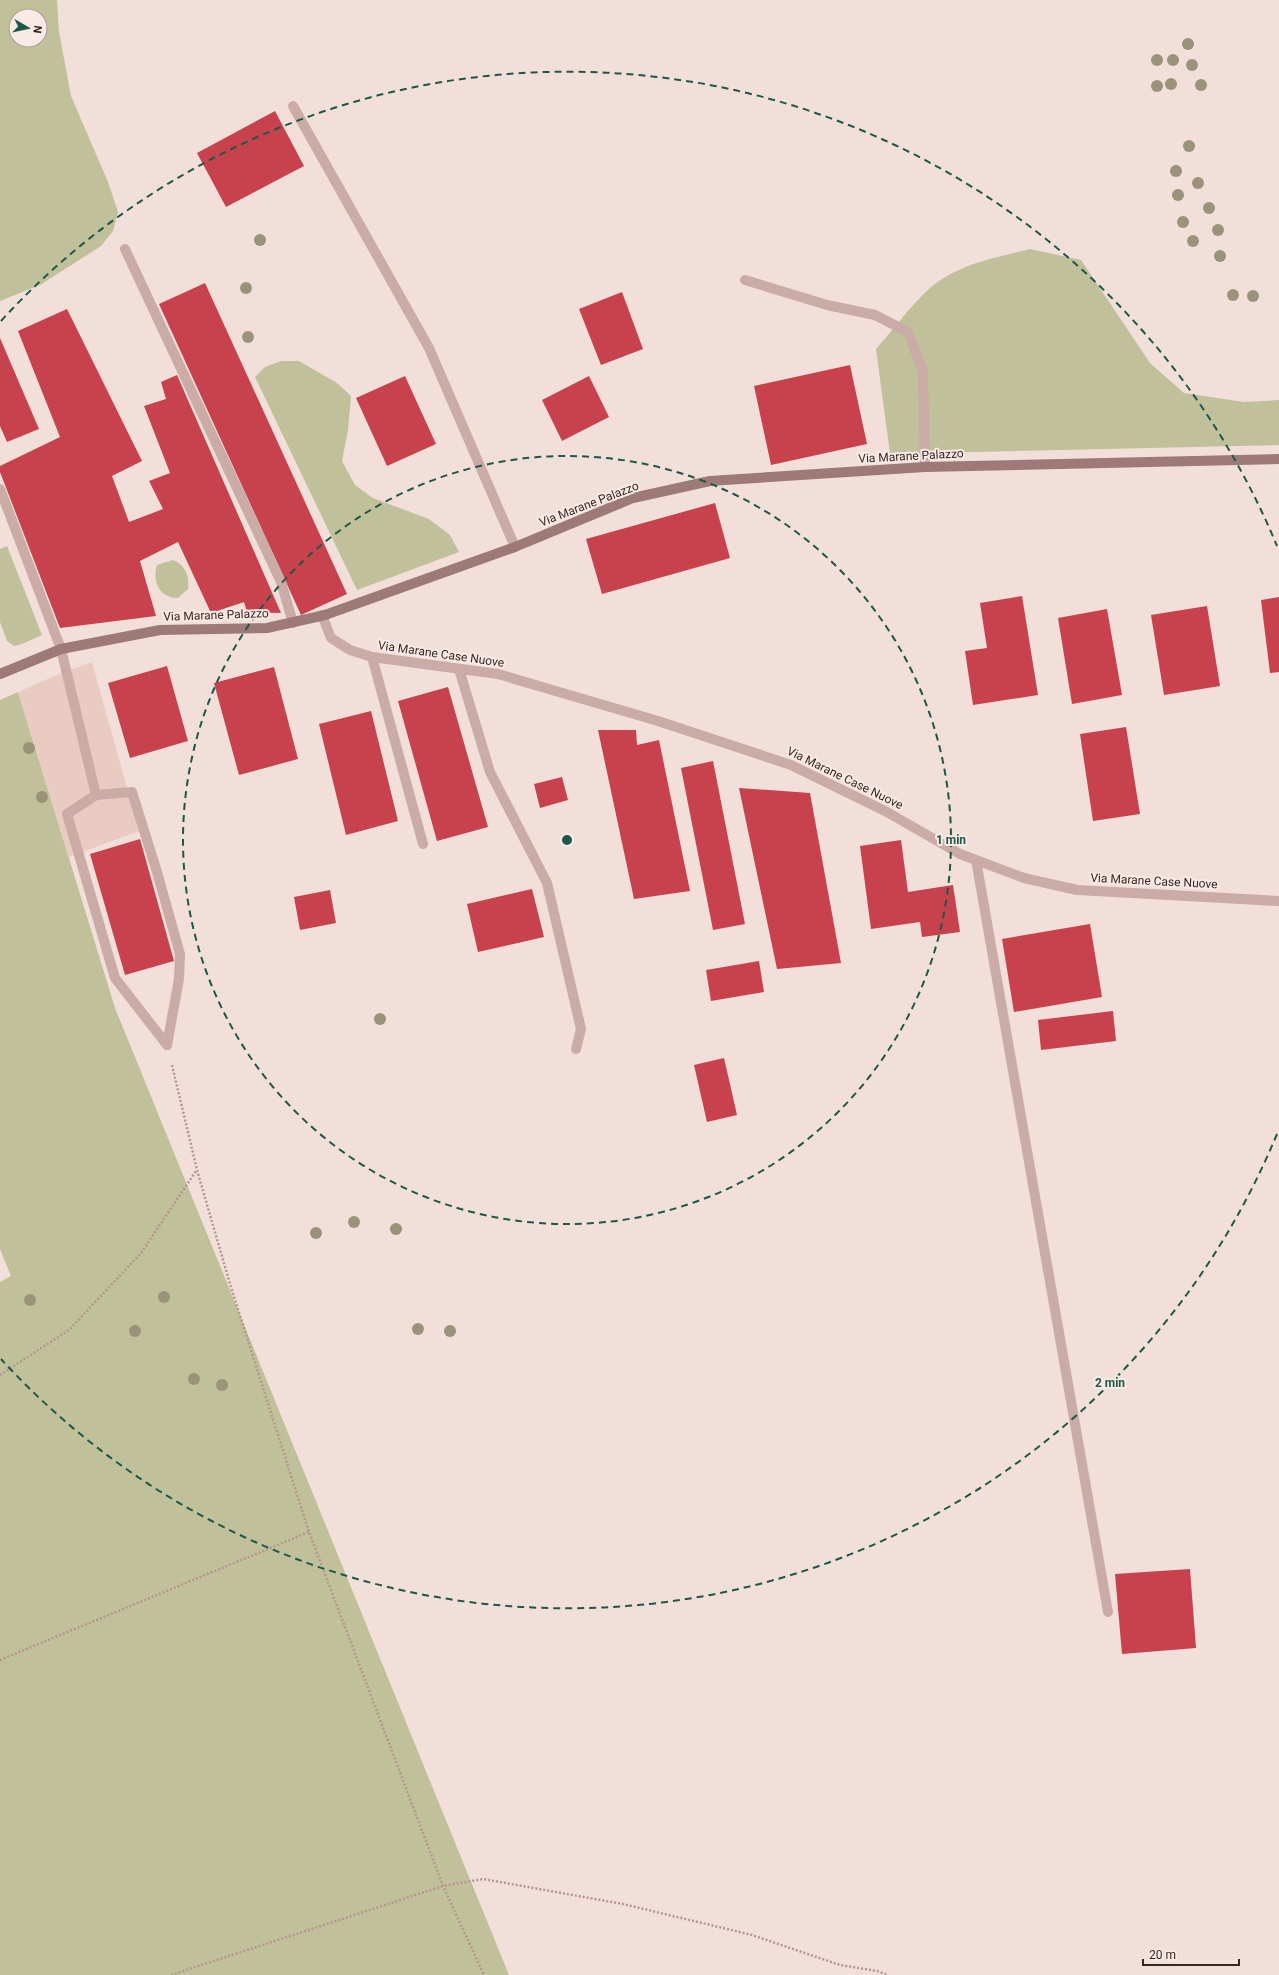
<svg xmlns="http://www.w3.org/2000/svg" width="1279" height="1975" font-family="Roboto,sans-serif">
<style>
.green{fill:#c0c19a;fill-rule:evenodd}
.plaza{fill:#eacbc1}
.building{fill:#c7424c}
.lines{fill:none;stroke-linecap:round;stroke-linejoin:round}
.path{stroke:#b69490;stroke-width:2.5;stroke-dasharray:2 2;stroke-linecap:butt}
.lane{stroke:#caaba6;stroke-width:10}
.street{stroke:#caaba6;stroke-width:10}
.secondary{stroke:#9d7977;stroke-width:10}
.tree{fill:#9a9379}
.ring{fill:none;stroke:#1c5849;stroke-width:2;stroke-dasharray:7 5}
.labels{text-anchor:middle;stroke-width:4;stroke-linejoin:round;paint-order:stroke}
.street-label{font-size:12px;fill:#362727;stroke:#f9eae6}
.centre{fill:#1c5849;stroke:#f9eae6;stroke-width:2}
.ring-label{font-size:12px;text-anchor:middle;font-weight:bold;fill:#1c5849;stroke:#f9eae6;stroke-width:4;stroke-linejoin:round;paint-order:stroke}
</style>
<rect width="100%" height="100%" fill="#f2dfda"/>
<g class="green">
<path d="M0,0h57l2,32 12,64 37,86 10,30 -5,19 -12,15 -61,39 -40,16zM16,16h24v24h-24z"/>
<path d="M1030,249l51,11 69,103 34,30 60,9 35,-2v45l-389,9 -14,-105c17,-19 35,-44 53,-60 28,-25 66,-31 101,-40z"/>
<polygon points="281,361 299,361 337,383 351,396 348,430 342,461 355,485 373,498 429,519 450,535 459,552 357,590 255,377 265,367"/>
<polygon points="7,546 42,635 22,644 14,646 7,641 0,622 0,549"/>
<path d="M173,560c12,5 17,16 15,29l-10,9c-19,0 -26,-17 -21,-33z"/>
<polygon points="18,692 115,1008 509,1975 0,1975 0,1282 11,1276 0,1249 0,700"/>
</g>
<polygon class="plaza" points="92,662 139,831 69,857 18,692 59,674"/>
<g class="building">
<polygon points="275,111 304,166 226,207 197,153"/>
<polygon points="205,283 347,594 301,615 159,304"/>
<polygon points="622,292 643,349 601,365 579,309"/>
<polygon points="67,309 142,461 112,476 129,522 163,509 149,481 170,473 144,406 166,399 161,382 177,375 281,613 247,612 244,602 211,613 178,542 140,561 156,616 60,628 0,472 0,466 60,437 18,331"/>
<polygon points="0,338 39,429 7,442 0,426"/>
<polygon points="850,365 867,444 771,465 754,386"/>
<polygon points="405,376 436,444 387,466 356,398"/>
<polygon points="589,376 609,417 562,441 542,400"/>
<polygon points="715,503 730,558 602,594 586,539"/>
<polygon points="1022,596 1038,695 973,705 965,651 987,648 980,603"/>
<polygon points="1279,597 1279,672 1270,673 1261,600"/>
<polygon points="1207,606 1220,686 1164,695 1151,615"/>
<polygon points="1107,609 1122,695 1072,704 1058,618"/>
<polygon points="167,666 188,741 130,758 108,683"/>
<polygon points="274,667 298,759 239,775 214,683"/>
<polygon points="448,687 488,827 437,841 398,701"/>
<polygon points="371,711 398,821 346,835 319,724"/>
<polygon points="1126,727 1140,814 1093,821 1080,734"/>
<polygon points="598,730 636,730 637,745 659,740 690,891 634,899"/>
<polygon points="713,761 745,924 713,930 681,768"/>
<polygon points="562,777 568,800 540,808 534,784"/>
<polygon points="739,788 810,793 841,963 777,969"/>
<polygon points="140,839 174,961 125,975 90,854"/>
<polygon points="901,840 908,892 953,885 960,932 922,937 920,922 871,929 860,846"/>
<polygon points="532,889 544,937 478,952 467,904"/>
<polygon points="330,890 336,923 300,930 294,897"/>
<polygon points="1090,924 1102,997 1014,1012 1002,939"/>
<polygon points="759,961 764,992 711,1001 706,970"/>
<polygon points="1113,1011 1116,1041 1041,1050 1038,1020"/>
<polygon points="724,1058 737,1115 707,1122 694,1065"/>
<polygon points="1190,1569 1196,1648 1122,1654 1115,1574"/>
</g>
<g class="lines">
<g class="path">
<polyline points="172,1065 197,1170 230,1284 309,1532 443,1886 484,1975"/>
<polyline points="0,1375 69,1330 141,1253 196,1171"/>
<polyline points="0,1660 309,1532"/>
<polyline points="171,1975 443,1886 483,1879 623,1904 752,1935 840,1965 877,1971 888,1975"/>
</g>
<g class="lane">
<polyline points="293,106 429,348 515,547"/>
<polyline points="125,249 281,582 293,623"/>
<polyline points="745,280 827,305 875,315 908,332 923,371 925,467"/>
<polyline points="0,489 61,649 96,795 132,792 157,872 180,954 179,979 167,1045"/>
<polyline points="372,657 423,844"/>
<polyline points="459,669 490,772 547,883 581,1029 576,1049"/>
<polyline points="96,795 67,814 115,978 167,1045"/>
</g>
<g class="street">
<polyline points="322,615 331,638 350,650 372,657 498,674 658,721 791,765 887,812 960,854 1024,878 1077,890 1279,901"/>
<polyline points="976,860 1108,1612"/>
</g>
<polyline class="secondary" points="0,674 61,649 160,630 267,628 325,615 515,547 633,498 710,481 925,467 1279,459"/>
</g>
<g class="tree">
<circle cx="1188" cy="44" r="6"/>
<circle cx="1157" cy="60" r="6"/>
<circle cx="1173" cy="60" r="6"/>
<circle cx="1192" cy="65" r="6"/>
<circle cx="1171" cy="84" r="6"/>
<circle cx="1201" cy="85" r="6"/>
<circle cx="1157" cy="86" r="6"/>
<circle cx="1189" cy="146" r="6"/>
<circle cx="1176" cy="171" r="6"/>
<circle cx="1198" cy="183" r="6"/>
<circle cx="1178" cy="195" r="6"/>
<circle cx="1209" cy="208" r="6"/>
<circle cx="1183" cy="222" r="6"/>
<circle cx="1218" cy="230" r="6"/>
<circle cx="260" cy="240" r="6"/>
<circle cx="1193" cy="241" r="6"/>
<circle cx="1220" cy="256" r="6"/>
<circle cx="246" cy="288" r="6"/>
<circle cx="1233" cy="295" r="6"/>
<circle cx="1253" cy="296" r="6"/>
<circle cx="248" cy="337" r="6"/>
<circle cx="29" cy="748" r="6"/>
<circle cx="42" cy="797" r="6"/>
<circle cx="380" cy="1019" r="6"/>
<circle cx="354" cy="1222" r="6"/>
<circle cx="396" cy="1229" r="6"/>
<circle cx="316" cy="1233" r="6"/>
<circle cx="164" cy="1297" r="6"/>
<circle cx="30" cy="1300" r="6"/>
<circle cx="418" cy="1329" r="6"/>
<circle cx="135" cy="1331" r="6"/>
<circle cx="450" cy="1331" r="6"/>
<circle cx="194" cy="1379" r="6"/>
<circle cx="222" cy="1385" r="6"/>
</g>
<g class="ring">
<circle cx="567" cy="840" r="384"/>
<path d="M1277 1134A768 768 0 0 1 1 1359M1 321A768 768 0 0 1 1277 546"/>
</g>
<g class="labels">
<g class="street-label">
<text transform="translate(911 456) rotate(-3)" y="4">Via Marane Palazzo</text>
<text transform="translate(589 504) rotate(-21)" y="4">Via Marane Palazzo</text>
<text transform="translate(216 615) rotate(-2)" y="4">Via Marane Palazzo</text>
<text transform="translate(441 654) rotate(8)" y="4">Via Marane Case Nuove</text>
<text transform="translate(845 778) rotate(26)" y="4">Via Marane Case Nuove</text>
<text transform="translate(1154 881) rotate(3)" y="4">Via Marane Case Nuove</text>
</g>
</g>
<circle cx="567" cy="840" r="6" class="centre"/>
<g class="ring-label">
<text x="951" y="844">1 min</text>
<text x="1110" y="1387">2 min</text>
</g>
<g transform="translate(28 28) rotate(99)"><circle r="19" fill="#f9eae6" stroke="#ab9c9a"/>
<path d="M0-3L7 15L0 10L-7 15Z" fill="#1c5849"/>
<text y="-6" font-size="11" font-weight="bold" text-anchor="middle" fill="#362727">N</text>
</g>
<path d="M1143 1959v6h96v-6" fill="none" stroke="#362727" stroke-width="2"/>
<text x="1149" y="1959" font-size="12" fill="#362727" stroke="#f9eae6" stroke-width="3" paint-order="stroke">20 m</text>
</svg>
